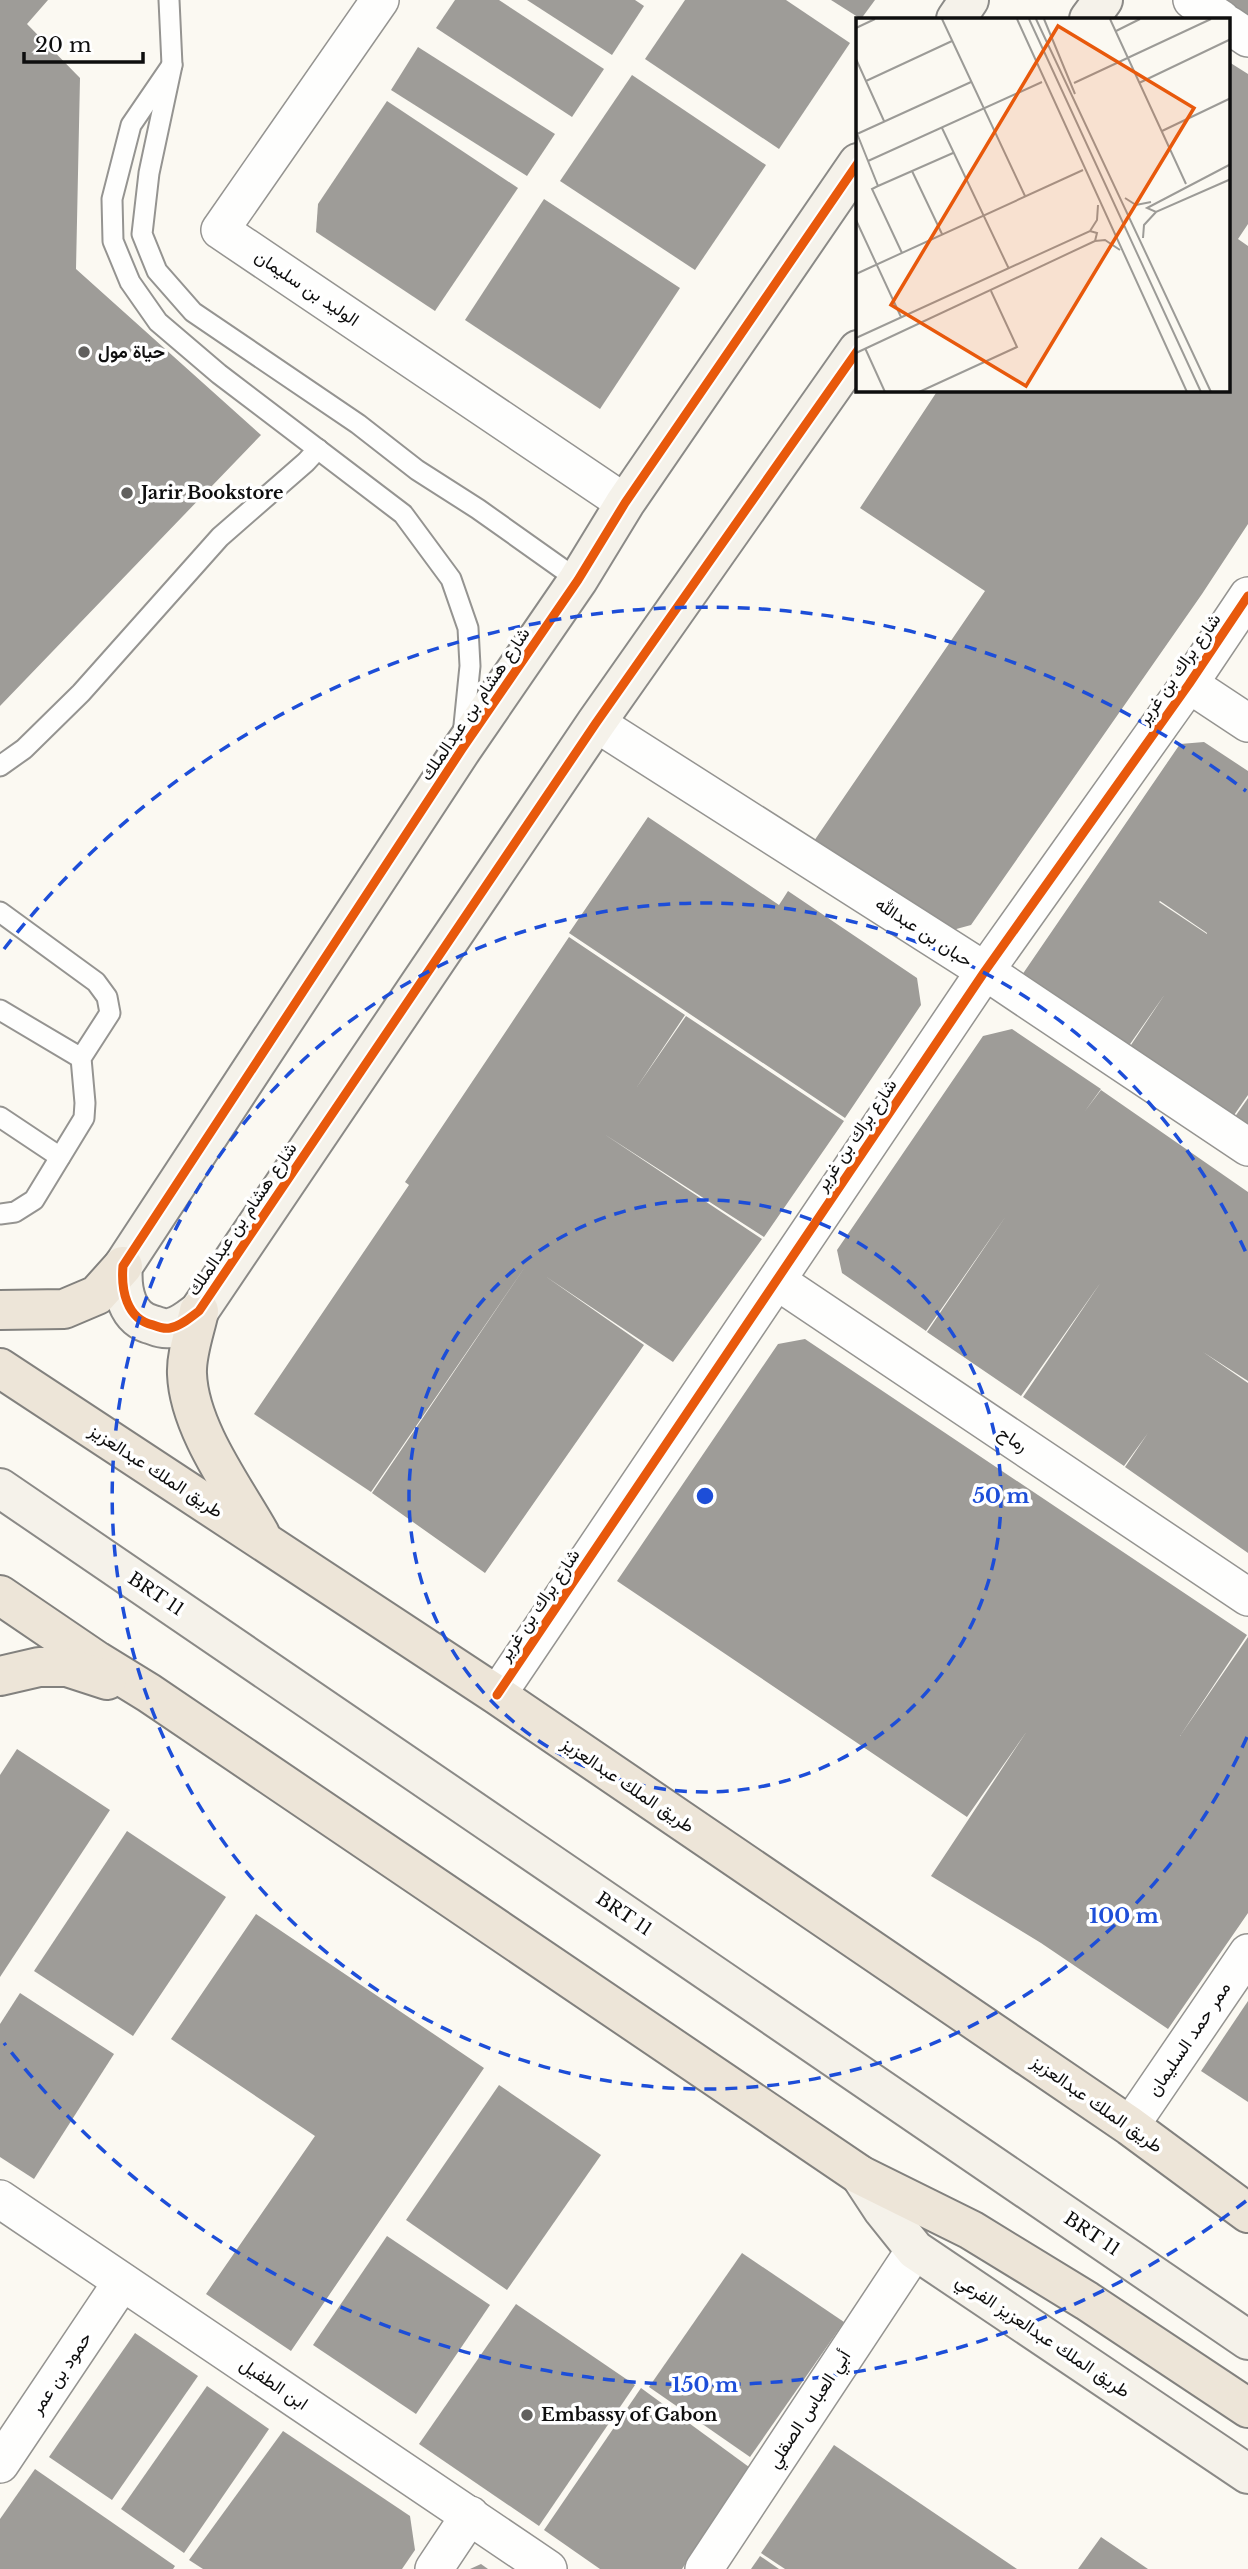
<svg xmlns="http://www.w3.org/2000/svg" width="1248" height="2569" font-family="'Libre Baskerville',Vazirmatn,serif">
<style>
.building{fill:#9e9c98;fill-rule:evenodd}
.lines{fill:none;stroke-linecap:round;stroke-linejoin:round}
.lane-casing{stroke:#959491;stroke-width:23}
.street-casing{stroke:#959491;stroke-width:40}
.secondary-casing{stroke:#8b8a87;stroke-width:42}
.primary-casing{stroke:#82817e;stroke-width:42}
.lane{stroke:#fefefd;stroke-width:19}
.street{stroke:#fefefd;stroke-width:37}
.secondary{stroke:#f5f2ea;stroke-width:38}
.primary{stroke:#ede5d8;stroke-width:38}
.cycleway-casing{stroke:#fff;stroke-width:13}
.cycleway{stroke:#e8590c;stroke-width:9}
.ring{fill:none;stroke:#1d4ed8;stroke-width:3.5;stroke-dasharray:12 9}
.poi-dot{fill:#61605e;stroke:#fff;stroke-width:2.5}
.labels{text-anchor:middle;stroke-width:7;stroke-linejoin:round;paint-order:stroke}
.street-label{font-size:18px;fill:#0e0e0e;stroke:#fff}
.poi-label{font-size:18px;font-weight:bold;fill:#0e0e0e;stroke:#fff;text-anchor:start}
.inset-road{fill:none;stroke:#9c9b97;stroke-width:2}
.view{fill:#e8590c;fill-opacity:0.15;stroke:#e8590c;stroke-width:3.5}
.inset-edge{fill:none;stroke:#0e0e0e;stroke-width:3.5}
.centre{fill:#1d4ed8;stroke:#fff;stroke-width:3.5}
.ring-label{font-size:21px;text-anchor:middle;font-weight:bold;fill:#1d4ed8;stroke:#fff;stroke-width:7;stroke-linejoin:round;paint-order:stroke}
</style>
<rect width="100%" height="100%" fill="#fbf9f2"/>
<g class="building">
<polygon points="0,0 48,0 27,24 80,78 76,269 261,435 0,706"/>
<polygon points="455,0 499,0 604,69 572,117 436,28"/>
<polygon points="527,0 635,0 644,6 612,55"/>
<polygon points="685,0 786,0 850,43 779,149 645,59"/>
<polygon points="831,0 875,0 861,19"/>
<polygon points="1207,0 1248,0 1248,27"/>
<polygon points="418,47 555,134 527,176 391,90"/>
<polygon points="1229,62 1248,74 1248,224 1238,239 1248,246 1248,524 1202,594 971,925 949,931 814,841 985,591 860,508 938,390 1229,390"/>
<polygon points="632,75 766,165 695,270 560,181"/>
<polygon points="387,101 518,188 435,311 316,232 318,204"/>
<polygon points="544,199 680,288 600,409 465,320"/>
<path d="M1204,742l44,29v324l-16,23 -103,-70 36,-54 -37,53 -106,-72 158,-231zM1160,901l47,32v1l-48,-32z"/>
<polygon points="648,817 779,905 788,891 917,978 921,1005 845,1118 569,933"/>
<polygon points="569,937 685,1015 637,1087 686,1016 844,1121 764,1237 604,1134 762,1239 673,1362 545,1276 644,1345 485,1573 372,1493 527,1264 371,1492 254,1414 409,1185 405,1182"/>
<polygon points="1012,1029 1101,1089 1085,1111 1101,1090 1248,1192 1248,1381 1203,1352 1248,1383 1248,1553 1125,1467 1148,1433 1124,1466 1023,1397 1101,1282 1021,1396 927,1332 1006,1216 926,1331 842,1273 837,1250 983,1036"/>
<polygon points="1248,1098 1248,1128 1234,1118"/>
<polygon points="805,1339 1247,1635 1180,1736 1248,1637 1248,1913 1168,2029 1041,1943 931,1876 1027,1731 967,1817 617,1581 778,1344"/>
<polygon points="17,1749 110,1810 0,1977 0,1775"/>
<polygon points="127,1831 226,1897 133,2036 34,1971"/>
<polygon points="256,1914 484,2068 291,2351 206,2294 315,2136 171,2039"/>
<polygon points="20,1993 114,2054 34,2179 0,2157 0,2024"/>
<polygon points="1248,2001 1248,2102 1201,2071"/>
<polygon points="499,2085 601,2155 507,2290 406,2220"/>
<polygon points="387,2236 490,2305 416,2414 313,2345"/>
<polygon points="742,2253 844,2322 750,2457 649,2387"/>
<polygon points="516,2304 635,2385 539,2526 419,2444"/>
<polygon points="135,2333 198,2376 112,2500 49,2457"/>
<polygon points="207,2386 269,2429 184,2553 121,2509"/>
<polygon points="641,2388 749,2467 682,2569 600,2569 544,2530"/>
<polygon points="283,2431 410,2516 415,2550 402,2569 203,2569 189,2560"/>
<polygon points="834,2445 1017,2569 785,2569 761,2553"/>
<polygon points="35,2469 175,2566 173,2569 0,2569 0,2519"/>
<polygon points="1101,2537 1148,2569 1078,2569"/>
<polygon points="760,2556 779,2569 751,2569"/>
<polygon points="481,2564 488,2569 470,2569"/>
</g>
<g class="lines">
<g class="lane-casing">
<g id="lane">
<polyline points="169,0 172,65 149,173 142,234 157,271 193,312 358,424 417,470 478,509 578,580"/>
<polyline points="172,65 131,125 112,199 113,241 130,282 158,322 219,374 403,514 451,579 468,628 470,666 463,735"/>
<polyline points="0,766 24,749 81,693 220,537 306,462 318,449"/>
<polyline points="0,912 96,982 107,997 110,1013 81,1058 85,1103 84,1118 34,1200 15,1212 0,1214"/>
<polyline points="0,1010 81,1058"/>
<polyline points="0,1117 60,1157"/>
</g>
</g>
<g class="street-casing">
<g id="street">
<polyline points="380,0 220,230 625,503"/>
<polyline points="1192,0 1221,19"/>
<polyline points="1229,25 1248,38"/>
<polyline points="1189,684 1248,723"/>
<polyline points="596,723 985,971 1248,1147"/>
<polyline points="777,1281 1248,1597"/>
<polyline points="497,1695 985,971 1189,684 1248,596"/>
<polyline points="1130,2126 1248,1953"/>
<polyline points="0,2199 548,2569"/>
<polyline points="0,2464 122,2282"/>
<polyline points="434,2569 470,2515"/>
<polyline points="704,2569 915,2250"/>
</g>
</g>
<g class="secondary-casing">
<g id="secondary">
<polyline points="956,19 969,0"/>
<polyline points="1089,19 1103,0"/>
<path d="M858,163l-233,340 -47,77 -116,169 -339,517c-2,23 3,53 30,59 5,2 12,4 17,3 11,-2 21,-11 29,-17l397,-588 262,-373"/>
<polyline points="0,1488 1248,2340"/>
<polyline points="860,2175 883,2210 915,2250 1248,2474"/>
</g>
</g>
<g class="primary-casing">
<g id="primary">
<polyline points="0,1310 64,1309 97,1295 123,1266"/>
<path d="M199,1311c-4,19 -13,43 -12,63 2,54 47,114 73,160"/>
<polyline points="0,1368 497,1695 1130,2126 1248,2213"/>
<polyline points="0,1595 97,1661 149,1693 860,2175 971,2230 1087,2301 1248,2408"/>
<polyline points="0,1676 39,1667 67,1667 107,1680"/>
</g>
</g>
<use href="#lane" class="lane"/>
<use href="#street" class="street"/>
<use href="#secondary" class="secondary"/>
<use href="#primary" class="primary"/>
<g class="cycleway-casing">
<g id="cycleway">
<path d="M858,163l-233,340 -47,77 -116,169 -339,517c-2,23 3,53 30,59 5,2 12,4 17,3 11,-2 21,-11 29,-17l397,-588 262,-373"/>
<polyline points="497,1695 985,971 1189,684 1248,596"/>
</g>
</g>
<use href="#cycleway" class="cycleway"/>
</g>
<g class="ring">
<circle cx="705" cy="1496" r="296"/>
<path d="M1247 1737A593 593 0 1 1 1247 1255"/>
<path d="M1246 2201A889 889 0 0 1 4 2043M4 949A889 889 0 0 1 1246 791"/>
</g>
<g class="poi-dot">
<circle cx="84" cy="352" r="7"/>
<circle cx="127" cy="493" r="7"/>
<circle cx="527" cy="2415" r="7"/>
</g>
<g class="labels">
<g class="street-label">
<text transform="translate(307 288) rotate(34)" y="6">الوليد بن سليمان</text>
<text transform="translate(1179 669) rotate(-55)" y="6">شارع براك بن غرير</text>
<text transform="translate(475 704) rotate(-56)" y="6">شارع هشام بن عبدالملك</text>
<text transform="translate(924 932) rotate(33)" y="6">حبان بن عبدالله</text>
<text transform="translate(856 1135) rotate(-56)" y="6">شارع براك بن غرير</text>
<text transform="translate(242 1219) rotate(-56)" y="6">شارع هشام بن عبدالملك</text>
<text transform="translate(1013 1439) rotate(34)" y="6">رماح</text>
<text transform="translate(156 1471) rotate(33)" y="6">طريق الملك عبدالعزيز</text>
<text transform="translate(156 1594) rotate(34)" y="6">BRT 11</text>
<text transform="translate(539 1605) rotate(-56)" y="6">شارع براك بن غرير</text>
<text transform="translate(628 1785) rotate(34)" y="6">طريق الملك عبدالعزيز</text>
<text transform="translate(624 1914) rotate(34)" y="6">BRT 11</text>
<text transform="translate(1189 2039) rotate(-56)" y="6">ممر حمد السليمان</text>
<text transform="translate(1097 2104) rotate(35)" y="6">طريق الملك عبدالعزيز</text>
<text transform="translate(1092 2234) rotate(34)" y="6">BRT 11</text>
<text transform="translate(1043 2336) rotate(34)" y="6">طريق الملك عبدالعزيز الفرعي</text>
<text transform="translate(61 2373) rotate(-56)" y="6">حمود بن عمر</text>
<text transform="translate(274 2384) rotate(34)" y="6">ابن الطفيل</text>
<text transform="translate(809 2409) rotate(-57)" y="6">أبي العباس الصقلي</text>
</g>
<g class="poi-label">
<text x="98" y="358">حياة مول</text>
<text x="141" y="499">Jarir Bookstore</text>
<text x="541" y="2421">Embassy of Gabon</text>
</g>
</g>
<g transform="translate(856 18)">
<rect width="374" height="374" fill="#fbf9f2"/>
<path class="inset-road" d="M86,1l83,177M161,1l170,373M173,1l172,373M180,1l175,373M188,1l31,75M254,1l76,165M0,10l19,-9M260,13l24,-12M0,41l28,62M10,63l86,-40M218,65l137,-64M283,65l92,-44M86,110l67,141M0,113l22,55 -6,3 30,64M306,113l69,-33M1,116l114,-52M12,143l174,-79M375,146l-84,44 9,4 75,-33M56,153l30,63M22,168l75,-33M269,180l11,7 15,-3M0,202l45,97M234,213l7,-11 1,-15M287,220l1,-13 12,-13M239,223l10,-1 15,10M0,256l227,-104M0,320l234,-107 7,2 -2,8 -239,112M9,330l20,44M63,374l98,-45 -26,-56"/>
<path class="view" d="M202,8l136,82 -168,278 -135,-81z"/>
<rect width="374" height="374" class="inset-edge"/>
</g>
<circle cx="705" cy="1496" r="10" class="centre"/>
<g class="ring-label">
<text x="1001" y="1503">50 m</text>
<text x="1124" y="1923">100 m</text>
<text x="705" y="2392">150 m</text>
</g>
<path d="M24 52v10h119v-10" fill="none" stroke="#0e0e0e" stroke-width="3.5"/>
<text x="35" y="52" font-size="21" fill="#0e0e0e" stroke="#ffffff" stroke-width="5" paint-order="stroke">20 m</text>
</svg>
